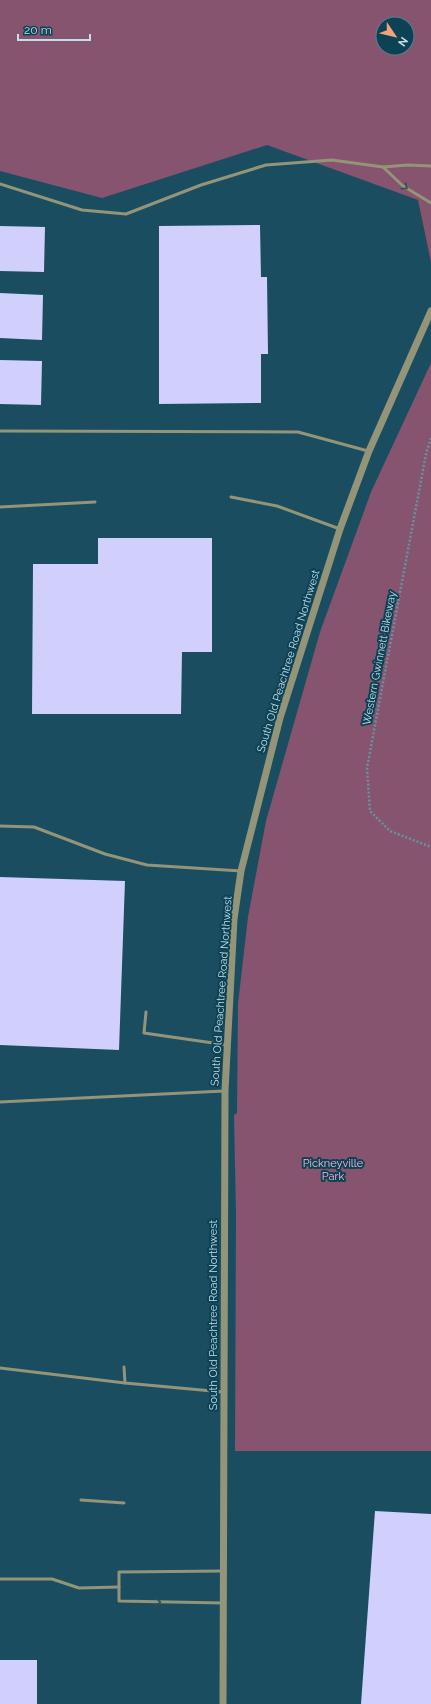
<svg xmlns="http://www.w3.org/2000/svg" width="431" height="1704" font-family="Raleway,sans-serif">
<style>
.green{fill:#86546e;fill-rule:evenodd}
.building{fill:#d1cffc}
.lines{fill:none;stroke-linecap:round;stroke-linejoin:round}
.path{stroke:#6a91a0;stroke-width:2.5;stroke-dasharray:2 2;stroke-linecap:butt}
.service{stroke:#949478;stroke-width:3}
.tertiary{stroke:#949478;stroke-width:7}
.oneway{stroke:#28525c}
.labels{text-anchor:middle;stroke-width:4;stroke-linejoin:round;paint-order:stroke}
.street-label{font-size:11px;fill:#c5deea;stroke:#0d4255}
.park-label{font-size:11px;fill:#ffb7dc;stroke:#0d4255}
</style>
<rect width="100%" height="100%" fill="#1b4d60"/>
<g class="green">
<path d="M0,0h431v262l-13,-62 -151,-55 -165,53 -102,-27zM383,24h24v24h-24z"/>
<polygon points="431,363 431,1451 235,1451 236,1214 234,1115 237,1113 238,1004 248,917 266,821 320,632 371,492"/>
</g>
<g class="building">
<polygon points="260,225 261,277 267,277 268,354 261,354 261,403 159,404 159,226"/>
<polygon points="0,226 45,227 44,272 0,271"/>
<polygon points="0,293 43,295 42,340 0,338"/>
<polygon points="0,360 42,361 41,405 0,404"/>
<polygon points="98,538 212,538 212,652 182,652 181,714 32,714 33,564 98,564"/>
<polygon points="0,877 125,881 119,1050 0,1045"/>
<polygon points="375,1511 431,1514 431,1704 361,1704"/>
<rect x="0" y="1660" width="37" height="44"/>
</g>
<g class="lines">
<polyline class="path" points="431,438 426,454 367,768 370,811 390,831 431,847"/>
<g class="service">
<polyline points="383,167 403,186 431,203"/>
<polyline points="0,184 82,210 126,214 201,185 266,165 332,160 383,167 408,165 431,166"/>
<polyline points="0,431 298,432 368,451"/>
<polyline points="231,497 277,506 340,529"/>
<polyline points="0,507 95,502"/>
<polyline points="0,826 34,827 105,854 147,865 241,871"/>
<polyline points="146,1012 144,1033 227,1045"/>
<polyline points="0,1102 224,1091"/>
<polyline points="124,1367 125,1383 223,1392"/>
<polyline points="0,1368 125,1383"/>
<polyline points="81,1500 124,1503"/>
<polyline points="0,1579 52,1579 79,1588 119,1587"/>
<polyline points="223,1603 119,1601 119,1572 224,1571"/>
</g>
<polyline class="tertiary" points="223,1704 225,1091 234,919 241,871 280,718 340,529 369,451 431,311"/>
</g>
<defs><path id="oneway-chevron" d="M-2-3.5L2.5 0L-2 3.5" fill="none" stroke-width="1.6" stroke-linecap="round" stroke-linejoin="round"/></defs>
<g class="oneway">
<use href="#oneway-chevron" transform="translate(405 187) rotate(36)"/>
<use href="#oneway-chevron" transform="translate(158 1602) rotate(1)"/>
</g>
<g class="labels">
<g class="street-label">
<text transform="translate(379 658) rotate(-79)" y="4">Western Gwinnett Bikeway</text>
<text transform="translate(288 661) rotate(-73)" y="4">South Old Peachtree Road Northwest</text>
<text transform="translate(221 991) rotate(-86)" y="4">South Old Peachtree Road Northwest</text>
<text transform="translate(213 1315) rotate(-90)" y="4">South Old Peachtree Road Northwest</text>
</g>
<g class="park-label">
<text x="333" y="1167">Pickneyville<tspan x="333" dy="13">Park</tspan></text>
</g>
</g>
<g transform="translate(395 36) rotate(125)"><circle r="19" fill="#0d4255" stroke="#578091"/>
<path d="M0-3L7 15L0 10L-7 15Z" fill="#f1a27b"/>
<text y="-6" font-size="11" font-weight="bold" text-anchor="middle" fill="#c5deea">N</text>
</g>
<path d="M18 34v6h72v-6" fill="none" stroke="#c5deea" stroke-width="2"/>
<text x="24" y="34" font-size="12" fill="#c5deea" stroke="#0d4255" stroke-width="3" paint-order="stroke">20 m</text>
</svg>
